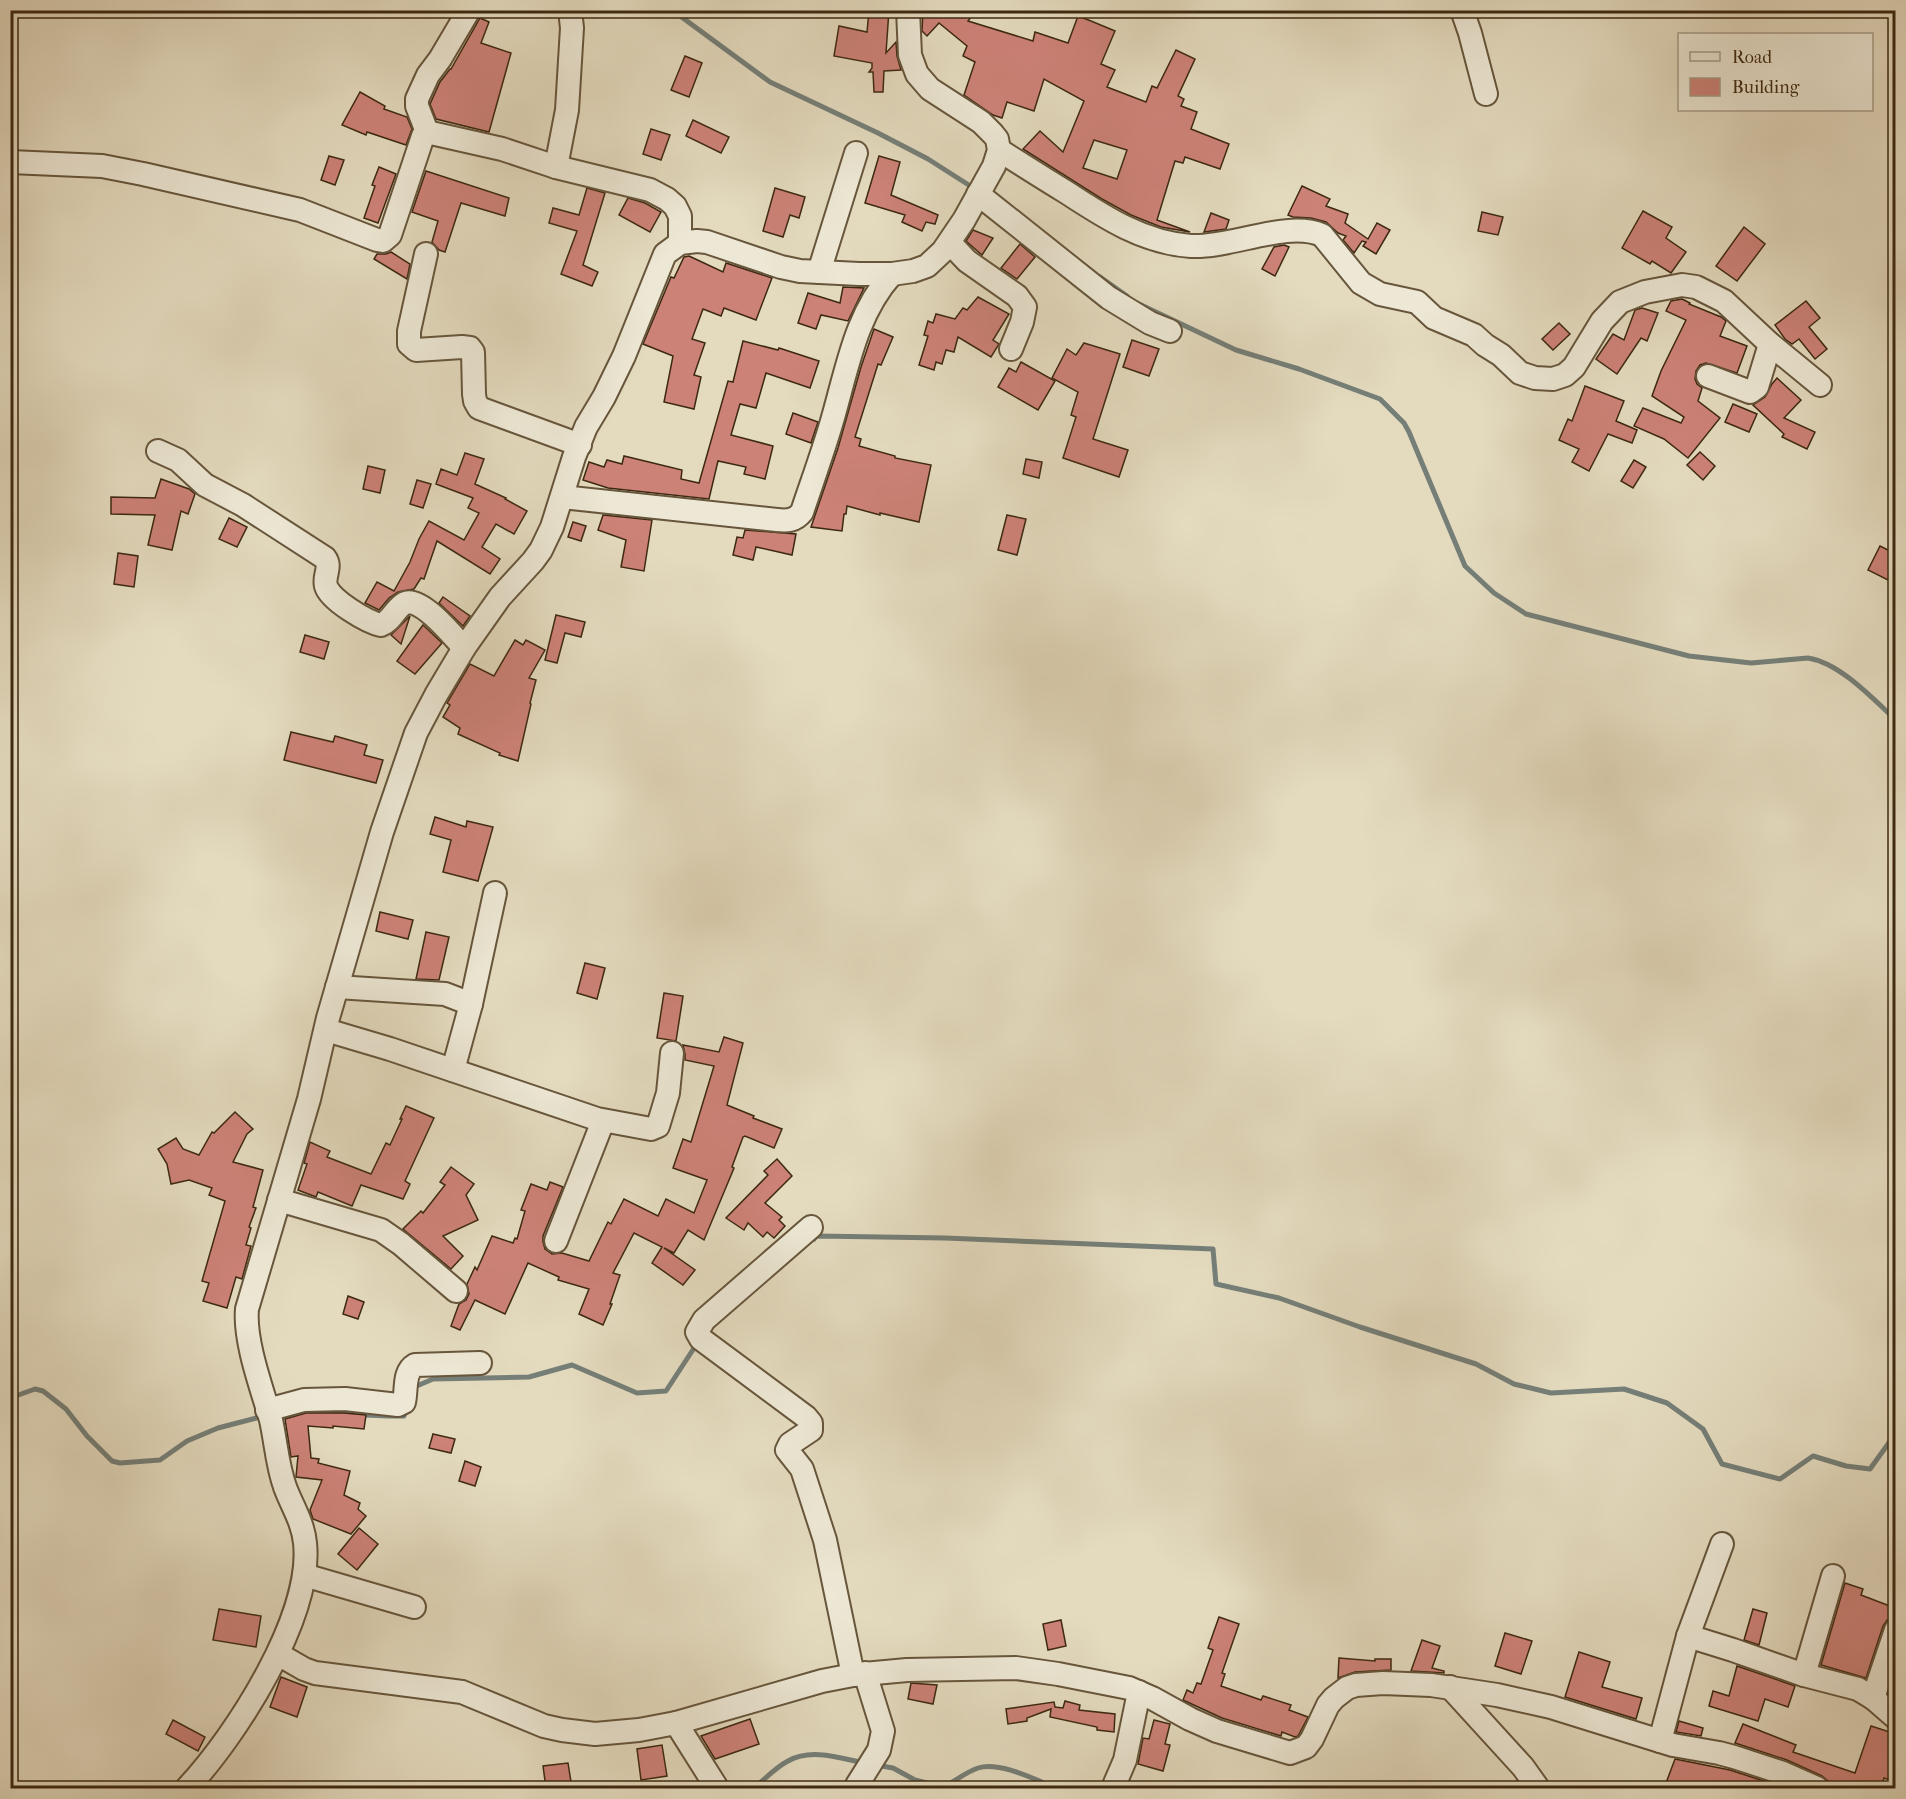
<svg xmlns="http://www.w3.org/2000/svg" width="1906" height="1799" font-family="'IM FELL French Canon',serif">
<style>
.lines{fill:none;stroke-linecap:round;stroke-linejoin:round}
.stream{stroke:#757f78;stroke-width:5}
.building{fill:#cd8278;stroke:#3d2911;stroke-width:1.5;fill-rule:evenodd}
.minor-casing{stroke:#67563c;stroke-width:26}
.minor{stroke:#ede8d5;stroke-width:22}
</style>
<rect width="100%" height="100%" fill="#e4dbbf"/>
<filter id="stains"><feTurbulence type="fractalNoise" baseFrequency=".00333" numOctaves="4"/><feColorMatrix values="0 0 0 0 .2 0 0 0 0 .09 0 0 0 0 .02 0 0 0 .5 -.17"/></filter>
<radialGradient id="worn" r=".72"><stop offset=".6" stop-color="#630" stop-opacity="0"/><stop offset="1" stop-color="#630" stop-opacity=".3"/></radialGradient>
<g class="lines">
<g class="stream">
<polyline points="672,10 770,82 878,133 928,159 975,189"/>
<polyline points="1100,277 1127,296"/>
<path d="M1139,304l97,46 63,19 81,30 24,24 5,9 56,134 29,27 32,21 163,42 62,7 57,-5c32,5 64,40 88,62"/>
<polyline points="814,1239 816,1236 945,1238 1213,1249 1216,1284 1279,1298 1360,1327 1476,1364 1514,1384 1551,1393 1624,1389 1667,1403 1703,1429 1722,1464 1780,1479 1813,1456 1846,1466 1870,1469 1896,1433"/>
<polyline points="412,1388 433,1379 529,1377 572,1365 637,1393 666,1391 698,1342"/>
<polyline points="10,1398 35,1389 43,1391 66,1409 87,1436 112,1461 120,1463 160,1460 187,1441 218,1428 264,1416"/>
<path d="M296,1412c37,-1 72,5 108,4l2,-8"/>
<path d="M876,1765l17,3 22,12 29,7c11,-6 22,-15 34,-19 22,-7 58,12 78,20"/>
<path d="M754,1788c11,-9 22,-21 34,-27 23,-13 52,-3 76,2"/>
</g>
</g>
<g class="building">
<polygon points="869,10 889,10 886,53 896,42 897,56 901,70 884,71 883,92 874,92 873,72 869,72 872,68 872,63 834,56 839,26 867,32"/>
<path d="M923,10h53l-8,11 65,20 2,-9 33,11 10,-27 13,5 24,10 -14,33 14,6 -8,17 39,15 6,-16 5,2 19,-38 19,9 -17,37 6,3 -3,7 16,6 -6,17 38,15 -9,25 -35,-12 -2,6 -8,-2 -18,59 33,12 -29,-5 -30,-12 -29,-16 -79,-50 17,-18 23,21 21,-51 -40,-22 -10,32 -27,-9 -5,16 -9,-3 -29,-20 11,-33 -12,-6 4,-10 -28,-23 -12,13 -5,-5zM1094,140l33,10 -10,29 -34,-11z"/>
<polygon points="480,18 489,22 481,43 511,53 489,132 436,119 430,104 440,82 450,69 451,69"/>
<polygon points="685,56 702,63 689,97 671,90"/>
<polygon points="360,92 385,106 384,109 407,117 412,129 406,145 367,132 366,135 342,125"/>
<polygon points="693,120 729,137 721,153 686,136"/>
<polygon points="651,129 670,135 661,160 643,154"/>
<polygon points="329,156 344,160 335,185 321,180"/>
<polygon points="879,156 900,162 891,195 938,215 935,224 926,222 922,231 902,222 905,215 865,203"/>
<polygon points="379,167 396,174 378,223 364,218 375,186 372,185"/>
<polygon points="426,171 509,198 505,216 461,203 445,252 439,250 432,242 438,221 412,212"/>
<polygon points="1302,186 1330,199 1326,206 1348,214 1345,223 1368,239 1377,223 1390,230 1376,254 1363,246 1366,242 1362,241 1354,253 1343,240 1346,236 1338,233 1326,222 1311,218 1293,217 1288,215"/>
<polygon points="587,188 605,193 583,265 598,272 592,286 561,274 577,231 549,223 553,208 579,215"/>
<polygon points="775,188 805,197 799,218 790,215 783,237 763,231"/>
<polygon points="628,198 645,203 661,212 650,232 619,215"/>
<polygon points="1643,211 1672,227 1666,238 1686,252 1671,273 1652,261 1650,264 1622,248"/>
<polygon points="1482,212 1503,217 1498,235 1478,231"/>
<polygon points="1211,213 1229,220 1226,229 1204,232"/>
<polygon points="1744,227 1765,244 1737,281 1716,266"/>
<polygon points="973,230 993,238 982,255 966,241"/>
<polygon points="1020,244 1035,257 1017,279 1001,268"/>
<polygon points="1284,245 1289,247 1275,276 1262,269 1274,247"/>
<polygon points="391,252 410,264 407,279 374,259 377,254 386,254"/>
<polygon points="689,256 723,272 726,263 772,278 756,320 724,308 721,316 703,309 692,339 705,343 694,375 701,377 694,409 664,402 673,356 643,344 671,277 674,278 684,257"/>
<polygon points="843,287 864,288 848,321 821,315 816,329 798,323 808,293 840,303"/>
<polygon points="978,297 1009,314 993,340 999,344 991,357 958,337 954,352 946,350 942,364 936,362 934,370 919,365 928,336 924,335 928,321 933,323 936,314 955,319 963,308 967,310"/>
<polygon points="1682,299 1690,303 1689,304 1721,317 1726,321 1720,336 1747,346 1737,373 1706,363 1700,365 1696,371 1695,379 1697,384 1702,388 1698,401 1720,418 1688,458 1664,439 1634,426 1643,408 1681,423 1684,417 1652,396 1661,371 1686,320 1666,311 1671,301"/>
<polygon points="1806,301 1820,318 1809,327 1827,349 1815,359 1799,339 1792,344 1785,339 1775,325"/>
<polygon points="1642,308 1658,313 1647,341 1641,338 1617,374 1596,359 1613,334 1624,340 1635,310"/>
<polygon points="1559,323 1570,334 1553,350 1542,339"/>
<polygon points="874,329 893,337 881,365 878,364 855,437 861,439 859,446 895,456 895,458 931,465 919,522 880,513 880,515 847,506 846,514 844,514 842,531 811,527 838,448 861,367"/>
<polygon points="1132,340 1159,349 1149,376 1123,367"/>
<polygon points="743,341 778,350 779,348 819,361 810,388 766,373 756,408 740,404 731,435 773,446 765,479 744,474 746,467 718,461 709,499 608,488 583,480 589,462 604,467 607,460 622,464 624,456 682,470 681,479 699,483 728,381 733,382"/>
<polygon points="1084,343 1120,354 1093,439 1128,450 1119,477 1063,458 1076,417 1071,415 1078,392 1052,378 1067,349 1076,355"/>
<polygon points="1021,362 1055,381 1038,410 998,387 1009,368 1016,372"/>
<polygon points="1777,378 1801,400 1784,418 1815,432 1807,449 1782,437 1784,434 1753,405 1765,397 1772,384"/>
<polygon points="1585,386 1624,401 1616,421 1637,430 1632,443 1608,434 1589,471 1572,462 1579,449 1559,440 1568,419 1572,421"/>
<polygon points="1733,404 1757,414 1749,432 1725,422"/>
<polygon points="793,413 818,422 811,443 786,434"/>
<polygon points="1700,452 1715,466 1703,480 1687,465"/>
<polygon points="465,453 484,459 475,484 506,498 505,499 527,511 514,534 496,524 482,547 500,559 490,574 437,541 424,579 421,578 414,589 398,592 389,598 379,610 365,603 377,582 394,591 410,562 419,539 429,521 464,540 479,513 468,508 473,498 436,484 441,469 457,475"/>
<polygon points="1026,459 1042,462 1039,478 1023,474"/>
<polygon points="1634,460 1646,467 1633,488 1621,481"/>
<polygon points="368,466 385,470 380,493 363,489"/>
<polygon points="161,479 189,489 195,494 188,514 181,511 172,550 148,545 155,515 111,514 111,497 155,498"/>
<polygon points="417,480 431,484 423,508 410,504"/>
<polygon points="603,515 652,520 644,571 621,567 626,540 598,530"/>
<polygon points="1007,515 1026,519 1017,555 998,550"/>
<polygon points="229,518 247,527 237,547 219,539"/>
<polygon points="573,522 586,526 581,541 568,537"/>
<polygon points="745,530 796,534 792,555 756,547 753,560 733,555 737,537 743,538"/>
<polygon points="1880,546 1896,554 1896,563 1888,580 1868,570"/>
<polygon points="118,553 138,556 134,587 114,584"/>
<polygon points="443,597 470,616 463,626 439,603"/>
<polygon points="556,615 585,622 581,637 565,633 557,663 545,660"/>
<polygon points="410,616 401,644 391,635"/>
<polygon points="423,625 442,643 415,674 397,661"/>
<polygon points="305,635 329,642 324,659 300,652"/>
<polygon points="515,640 523,645 526,640 545,650 529,678 536,680 530,703 531,704 518,761 499,755 500,753 458,734 460,728 443,717 450,705 447,703 470,664 494,676"/>
<polygon points="291,732 333,742 335,736 367,745 364,755 383,760 376,783 284,760"/>
<polygon points="435,817 466,827 467,821 493,827 478,881 443,872 451,840 430,834"/>
<polygon points="380,912 413,920 408,939 376,931"/>
<polygon points="426,932 449,937 439,980 416,979"/>
<polygon points="585,963 605,968 597,999 577,993"/>
<polygon points="664,993 683,996 676,1041 657,1038"/>
<polygon points="724,1037 743,1043 727,1105 754,1116 753,1118 782,1129 774,1148 745,1136 743,1137 732,1167 734,1168 704,1240 688,1230 674,1253 664,1248 695,1270 683,1285 652,1263 662,1247 634,1233 613,1273 620,1275 610,1304 612,1304 603,1325 579,1314 589,1289 558,1280 559,1277 528,1263 505,1314 475,1300 460,1330 451,1326 459,1304 466,1300 469,1294 467,1284 475,1267 477,1270 492,1236 513,1243 515,1238 517,1239 525,1211 521,1210 531,1184 547,1190 550,1182 563,1187 543,1236 543,1242 545,1249 552,1254 562,1253 589,1261 608,1222 611,1224 624,1199 658,1216 666,1199 694,1213 707,1180 673,1168 683,1139 691,1142 714,1066 685,1060 685,1054 683,1045 719,1052"/>
<polygon points="406,1106 434,1118 405,1181 410,1184 403,1199 361,1185 352,1206 318,1192 316,1197 298,1190 307,1164 304,1163 310,1142 330,1151 327,1157 371,1174 386,1143 390,1145 402,1119 400,1119"/>
<polygon points="235,1112 253,1129 247,1134 233,1162 263,1170 253,1207 256,1208 249,1227 251,1228 246,1245 251,1246 242,1279 236,1277 227,1308 203,1301 209,1283 202,1281 225,1201 209,1195 212,1188 189,1180 171,1184 167,1164 158,1149 176,1138 183,1149 199,1155 212,1132 214,1133"/>
<polygon points="777,1159 792,1176 765,1203 782,1217 779,1220 785,1226 774,1238 767,1232 763,1237 748,1223 744,1230 726,1218 768,1175 764,1171"/>
<polygon points="451,1167 474,1184 466,1195 478,1220 443,1236 463,1256 451,1269 403,1229 421,1211 423,1213 445,1185 440,1182"/>
<polygon points="348,1296 364,1302 358,1319 343,1314"/>
<polygon points="306,1413 344,1413 366,1415 364,1429 333,1426 333,1428 308,1426 311,1458 319,1459 318,1463 350,1471 344,1495 360,1503 358,1509 366,1516 351,1534 313,1519 310,1510 322,1480 296,1477 298,1456 291,1457 285,1419"/>
<polygon points="433,1434 455,1439 451,1453 429,1448"/>
<polygon points="465,1461 481,1467 475,1486 459,1481"/>
<polygon points="359,1528 378,1544 357,1570 338,1554"/>
<polygon points="1845,1583 1863,1589 1861,1595 1895,1608 1891,1618 1887,1620 1883,1626 1866,1678 1821,1665"/>
<polygon points="219,1609 261,1616 256,1647 213,1640"/>
<polygon points="1753,1609 1767,1613 1759,1645 1744,1640"/>
<polygon points="1219,1617 1239,1624 1222,1673 1225,1674 1221,1686 1261,1700 1263,1696 1291,1705 1289,1710 1308,1717 1298,1736 1295,1737 1282,1732 1281,1736 1222,1718 1183,1700 1187,1690 1193,1693 1197,1683 1201,1684 1213,1650 1208,1648"/>
<polygon points="1061,1620 1066,1646 1048,1650 1043,1624"/>
<polygon points="1505,1633 1532,1641 1521,1674 1495,1666"/>
<polygon points="1422,1640 1440,1646 1432,1668 1444,1671 1444,1673 1411,1671"/>
<polygon points="1579,1652 1610,1662 1602,1687 1642,1698 1636,1719 1565,1697"/>
<polygon points="1339,1658 1375,1661 1375,1659 1391,1659 1391,1670 1355,1672 1338,1678"/>
<polygon points="1737,1666 1795,1686 1788,1707 1765,1699 1758,1721 1709,1706 1713,1691 1729,1696"/>
<polygon points="1896,1674 1896,1699 1889,1694"/>
<polygon points="281,1677 307,1687 297,1717 270,1707"/>
<polygon points="911,1683 937,1685 933,1704 908,1699"/>
<polygon points="1065,1701 1080,1705 1079,1710 1115,1714 1114,1732 1097,1730 1097,1727 1050,1717 1051,1709 1027,1718 1027,1721 1008,1724 1006,1709 1054,1702 1055,1707 1063,1708"/>
<polygon points="750,1719 759,1744 715,1759 701,1736"/>
<polygon points="173,1720 205,1737 198,1751 166,1734"/>
<polygon points="1154,1720 1170,1724 1165,1744 1170,1745 1163,1771 1138,1764 1143,1738 1149,1739"/>
<polygon points="1679,1721 1703,1728 1701,1736 1676,1732"/>
<polygon points="1743,1724 1796,1745 1793,1752 1855,1773 1871,1726 1896,1734 1896,1773 1893,1781 1884,1778 1881,1788 1830,1788 1828,1781 1822,1776 1787,1760 1735,1743"/>
<polygon points="662,1745 667,1776 641,1780 637,1749"/>
<polygon points="1675,1759 1730,1770 1785,1788 1679,1788 1666,1783"/>
<polygon points="568,1763 572,1788 546,1788 543,1766"/>
</g>
<g class="lines">
<g class="minor-casing">
<g id="minor">
<polyline points="1462,10 1470,33 1486,94"/>
<polyline points="427,132 417,106 417,99 428,75 440,59 469,10"/>
<path d="M999,150c22,14 44,28 67,42 38,25 78,51 125,54 40,2 96,-26 131,-11l39,48 19,11 37,8 17,16 40,17 11,10 16,10 19,18 15,5 18,1 12,-4 9,-8 28,-46 18,-19 25,-10 37,-7 14,2 28,14 46,43 50,41"/>
<polyline points="10,162 102,166 143,174 300,210 377,240 383,241 390,235 423,136 427,132 431,133 502,149 556,167 650,190 667,199 675,206 680,216 680,243"/>
<polyline points="556,167 567,110 572,28 570,10"/>
<polyline points="978,194 1109,298 1150,323 1170,331"/>
<polyline points="950,243 967,261 1017,296 1025,307 1022,322 1011,349"/>
<polyline points="426,254 409,331 409,344 416,350 462,347 470,348 473,352 474,394 475,401 479,408 580,445"/>
<polyline points="819,272 856,153"/>
<polyline points="1708,376 1750,392 1757,387 1770,344"/>
<path d="M158,451l20,9 27,25 38,20 82,53c7,9 -2,18 1,28 4,14 41,36 55,39 11,-4 14,-17 24,-22 16,-7 49,34 59,45"/>
<path d="M562,497l215,23c10,1 18,1 25,-8 10,-30 21,-60 30,-91 15,-51 23,-106 60,-147"/>
<polyline points="337,987 445,994 471,1004 453,1070"/>
<polyline points="471,1004 495,893"/>
<polyline points="326,1030 390,1049 597,1119 651,1129 658,1126 668,1093 672,1053"/>
<polyline points="279,1200 381,1230 401,1244 456,1291"/>
<polyline points="811,1227 704,1320 697,1332 701,1339 806,1417 811,1423 811,1430 790,1444 787,1450 802,1469 825,1540 853,1675"/>
<polyline points="556,1241 603,1121"/>
<path d="M267,1410l37,-10 41,-1 53,6 6,-3c3,-12 -1,-30 11,-37l65,-2"/>
<polyline points="304,1575 414,1607"/>
<polyline points="1688,1636 1733,1650 1804,1675 1858,1689 1873,1698 1896,1718"/>
<polyline points="278,1654 304,1669 315,1673 462,1692 544,1726 562,1730 595,1734 639,1730 676,1723 822,1681 853,1675 907,1670 1016,1668 1058,1674 1129,1688 1152,1698 1190,1719 1217,1731 1290,1753 1306,1747 1312,1739 1328,1705 1334,1698 1347,1688 1356,1685 1383,1683 1431,1685 1497,1695 1551,1707 1673,1745 1719,1753 1734,1757 1783,1773 1817,1788"/>
<polyline points="1804,1675 1833,1576"/>
<polyline points="1450,1687 1523,1767 1538,1788"/>
<polyline points="1873,1698 1896,1630"/>
<polyline points="676,1723 717,1788"/>
<polyline points="1660,1741 1688,1636 1722,1544"/>
<path d="M187,1788c49,-52 126,-172 118,-245 -2,-21 -13,-37 -20,-56 -8,-22 -9,-45 -14,-67 -9,-31 -27,-79 -24,-111l62,-210 19,-81 54,-186 34,-99 20,-38 28,-47 36,-51 33,-36 8,-11 11,-23 22,-70 12,-30 18,-30 20,-41 41,-102 15,-11 17,-2 10,1 74,25 19,4 59,3h33l21,-3 14,-5 16,-15 21,-31 30,-54 5,-16 -2,-11 -4,-5 -12,-12 -51,-33 -13,-15 -7,-19 -2,-45"/>
<polyline points="857,1788 857,1785 879,1750 883,1731 865,1673"/>
<polyline points="1113,1788 1125,1760 1139,1692"/>
</g>
</g>
<use href="#minor" class="minor"/>
</g>
<rect width="1906" height="1799" fill="none" stroke="#e4dbbf" stroke-width="36"/>
<rect x="12" y="12" width="1882" height="1775" fill="none" stroke="#3d2911" stroke-width="3"/>
<rect x="18" y="18" width="1870" height="1763" fill="none" stroke="#3d2911" stroke-width="1.5"/>
<rect x="1678" y="33" width="195" height="78" fill="#ede8d5" stroke="#a79c87" stroke-width="1.5"/>
<rect x="1690" y="52" width="30" height="9" fill="#ede8d5" stroke="#a79c87" stroke-width="1.5"/>
<text x="1732" y="63" font-size="18" fill="#3d2911">Road</text>
<rect x="1690" y="78" width="30" height="18" fill="#cd8278" stroke="#a79c87" stroke-width="1.5"/>
<text x="1732" y="93" font-size="18" fill="#3d2911">Building</text>
<rect width="100%" height="100%" filter="url(#stains)"/>
<rect width="100%" height="100%" fill="url(#worn)"/>
</svg>
